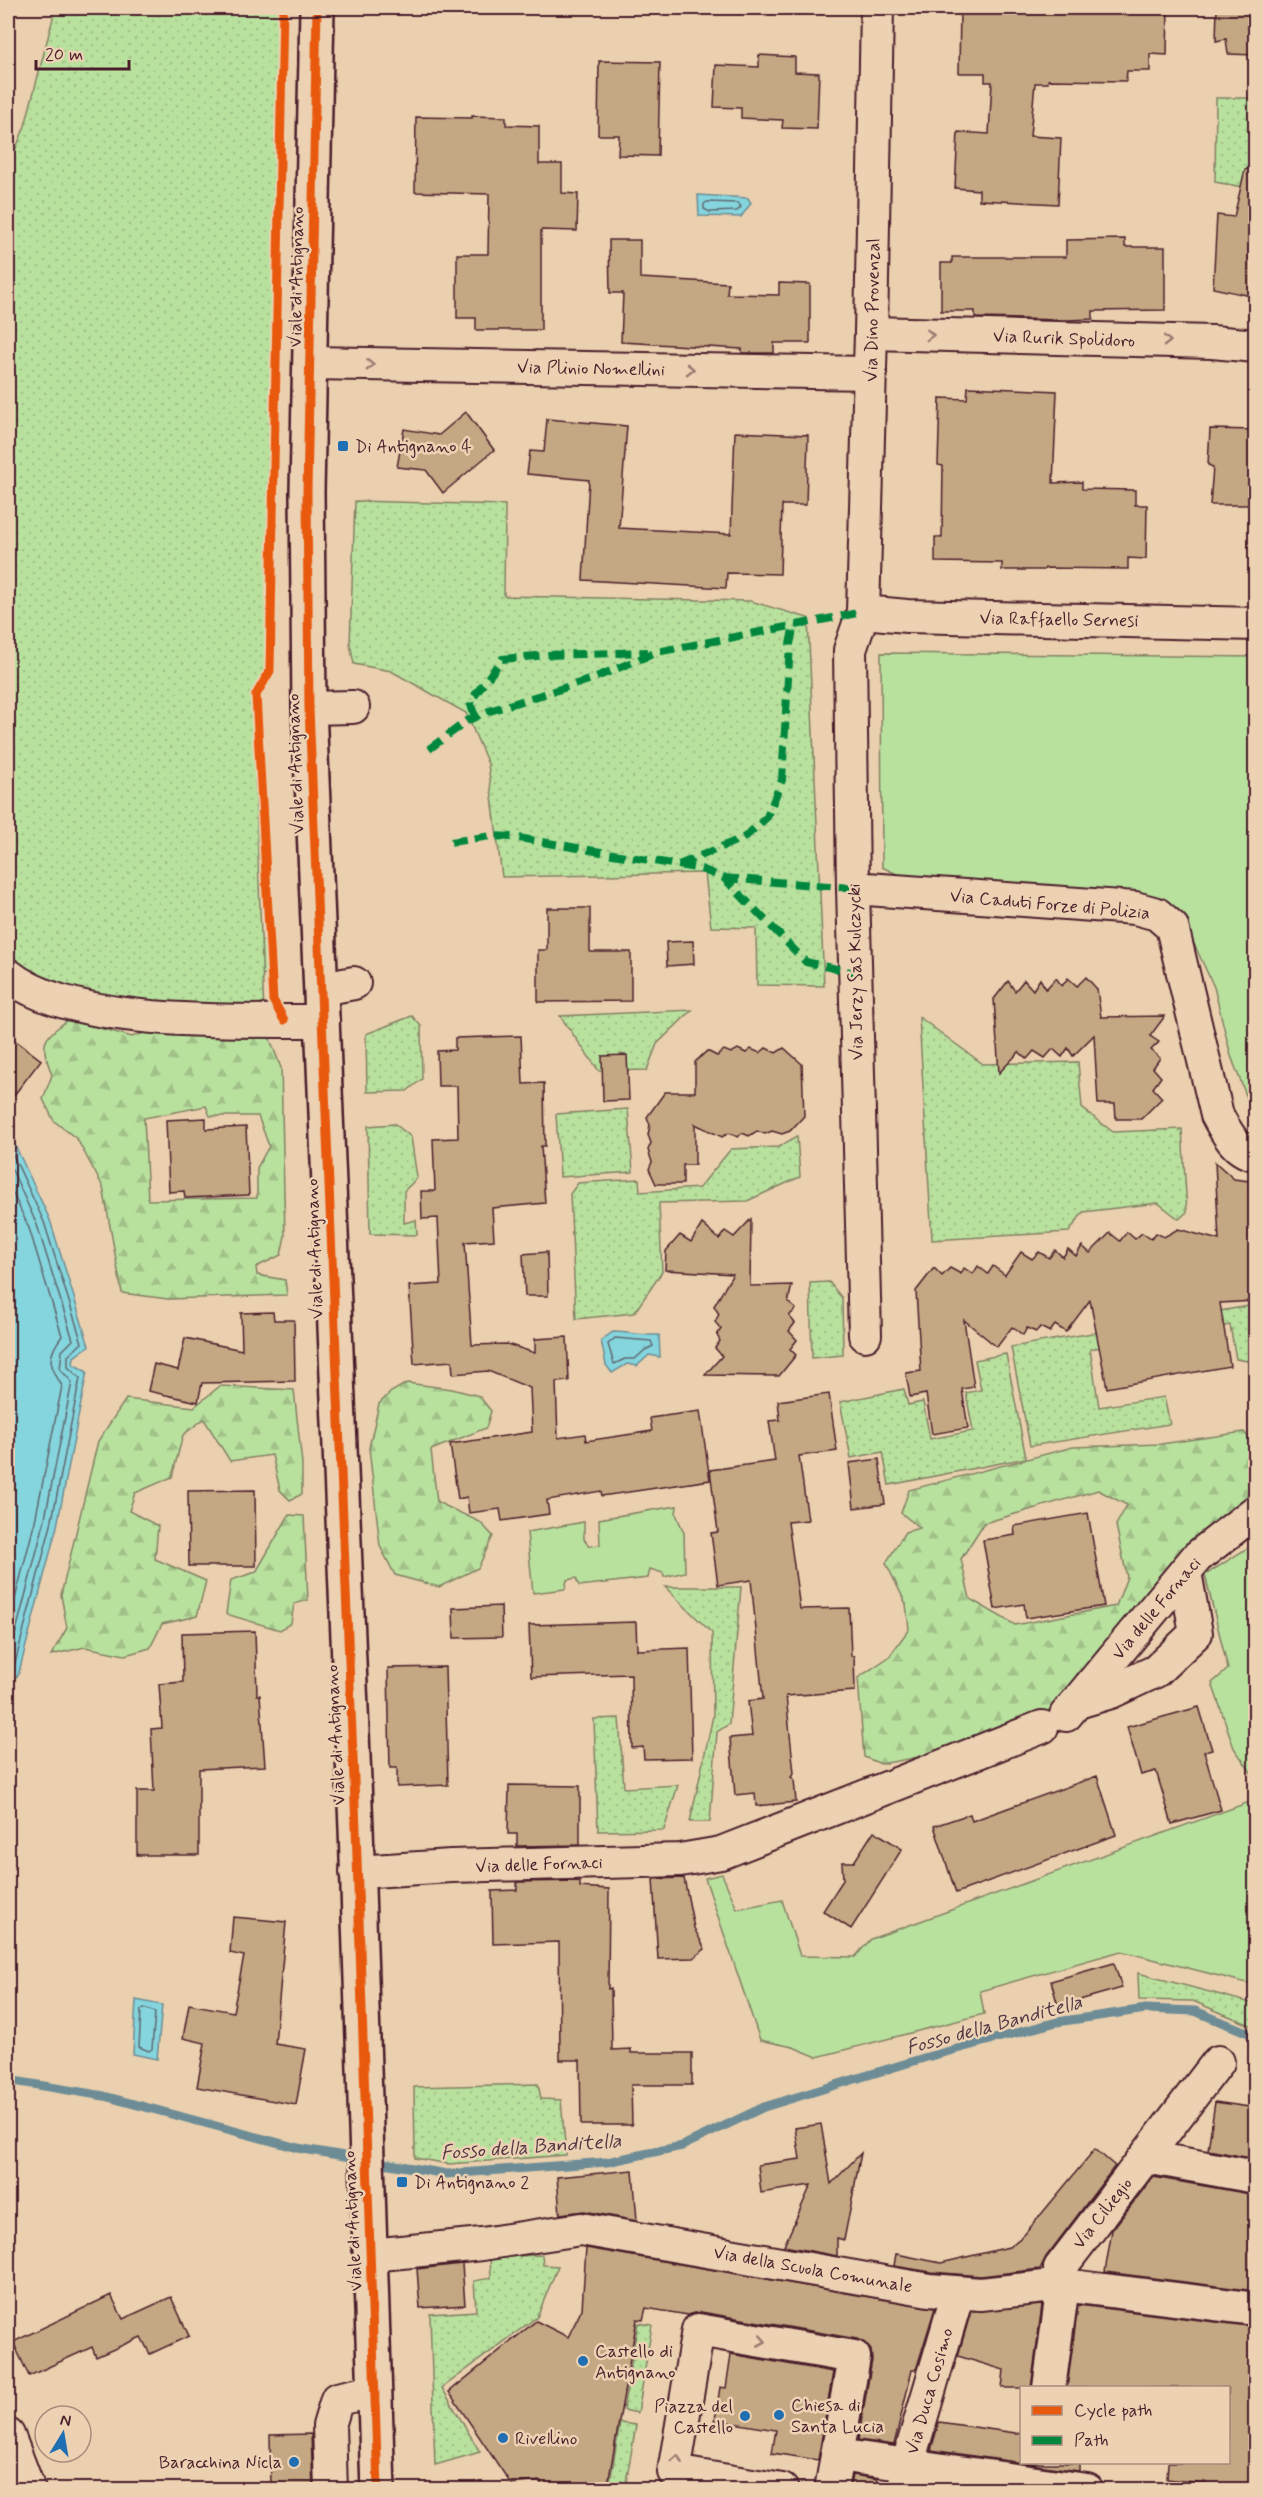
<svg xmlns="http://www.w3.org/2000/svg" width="1263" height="2497" font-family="Mynerve,sans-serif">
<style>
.grass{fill:#b9e19e;stroke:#828064;stroke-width:1.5}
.forest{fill:url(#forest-firs);stroke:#828064;stroke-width:1.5;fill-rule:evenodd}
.park{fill:url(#park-dots);stroke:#828064;stroke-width:1.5}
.water{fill:#84d5dd;stroke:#6d8c96;stroke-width:1.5}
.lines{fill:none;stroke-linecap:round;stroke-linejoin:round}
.shore{stroke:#616872;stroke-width:1.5}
.stream{stroke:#6d8c96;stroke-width:9}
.building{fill:#c4a883;stroke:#4a1f2b;stroke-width:1.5}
.minor-casing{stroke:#4a1f2b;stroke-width:36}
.major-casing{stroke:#4a1f2b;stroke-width:38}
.minor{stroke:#ecd2b3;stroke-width:32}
.major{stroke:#ecd2b3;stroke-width:33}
.quiet{stroke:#00873e;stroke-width:8;stroke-dasharray:15 8;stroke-linecap:butt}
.cycleway-casing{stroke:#ecd2b3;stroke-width:13}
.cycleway{stroke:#e8590c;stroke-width:9}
.oneway{stroke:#9b786f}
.poi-dot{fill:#1f6fb2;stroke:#ecd2b3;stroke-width:2}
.labels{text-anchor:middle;stroke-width:5;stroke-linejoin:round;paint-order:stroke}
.street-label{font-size:18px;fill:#4a1f2b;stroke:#ecd2b3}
.poi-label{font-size:18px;fill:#4a1f2b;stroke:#ecd2b3;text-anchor:start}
.water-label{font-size:20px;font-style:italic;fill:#533a46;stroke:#ecd2b3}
</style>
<defs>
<pattern id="forest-firs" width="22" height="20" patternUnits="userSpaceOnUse" patternTransform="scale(1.5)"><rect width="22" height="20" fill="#b9e19e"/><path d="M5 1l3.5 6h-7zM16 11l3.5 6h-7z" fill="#a1c188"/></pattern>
<pattern id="park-dots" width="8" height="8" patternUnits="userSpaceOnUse" patternTransform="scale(1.5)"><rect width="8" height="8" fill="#b9e19e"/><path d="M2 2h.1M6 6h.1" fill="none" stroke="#a1c188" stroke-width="1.8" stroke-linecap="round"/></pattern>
</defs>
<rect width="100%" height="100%" fill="#ead0ae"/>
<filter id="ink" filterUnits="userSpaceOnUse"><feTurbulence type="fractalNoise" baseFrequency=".0167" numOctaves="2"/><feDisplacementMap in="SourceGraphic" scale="12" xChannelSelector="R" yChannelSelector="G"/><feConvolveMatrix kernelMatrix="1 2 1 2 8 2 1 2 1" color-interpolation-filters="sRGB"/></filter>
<g filter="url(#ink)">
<g class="grass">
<polygon points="881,653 1255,657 1255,1119 1231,1056 1214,987 1189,933 909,880 882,867"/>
<path d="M253,938l11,3c5,12 7,22 1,33l-7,3z"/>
<polygon points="677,1506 676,1514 684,1533 685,1572 664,1577 663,1573 650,1569 648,1578 579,1586 576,1578 567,1580 565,1589 533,1593 527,1532 584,1522 584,1539 589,1546 600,1545 599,1519"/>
<polygon points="1255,1543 1255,1778 1234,1748 1212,1683 1228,1669 1205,1575"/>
<polygon points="1255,1800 1255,1985 1121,1951 980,1991 984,2014 817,2057 793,2047 760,2040 705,1878 722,1874 737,1909 782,1900 800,1956 855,1957 871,1939"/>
</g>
<g class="forest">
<path d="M190,1018l78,16 13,34 4,168 -4,19 -25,12 1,8 28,5 2,15 -119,4 -46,-6 -19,-106 -26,-48 -23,-18 -11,-22 9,-24c-12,-33 -11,-35 17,-56l63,18zM206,1106l4,10h48l11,30 -12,22v30l-109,2 -4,-82z"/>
<polygon points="407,1383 452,1389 479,1396 491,1411 486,1428 431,1450 437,1502 480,1522 493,1536 478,1568 439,1587 395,1575 380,1546 369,1448 379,1404 391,1392"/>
<polygon points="220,1386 294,1390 302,1464 302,1494 290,1500 280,1490 272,1455 230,1461 204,1419 183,1435 172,1477 135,1493 129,1511 158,1526 155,1559 206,1581 197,1616 162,1624 150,1648 125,1655 85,1647 51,1655 67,1628 61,1595 98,1441 126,1399 194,1407"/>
<path d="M1244,1432l11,13v57l-106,95 -98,114 -21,13 -62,24 -87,16 -17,-7 -6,-79 31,-21 20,-28 -3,-25 -20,-41 19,-31 15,-4 -19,-15 8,-23 164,-43 88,-3zM1098,1490l29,15 -11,20 11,52 -11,29 -101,19 -45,-26 -9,-40 23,-36z"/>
<polygon points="289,1515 304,1516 308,1600 294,1604 291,1623 280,1630 226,1614 231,1580 256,1572"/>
</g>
<g class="park">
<polygon points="53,8 279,8 267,672 252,696 264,1016 68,995 8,960 8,168 25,126 53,18"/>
<polygon points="1216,98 1255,98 1255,189 1215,182"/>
<polygon points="355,501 505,505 504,596 750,601 808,618 824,986 757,985 756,928 711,927 705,873 502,877 488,764 466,713 391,671 354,664 350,644"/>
<polygon points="692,1010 657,1044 647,1070 599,1071 560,1016"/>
<polygon points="412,1016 421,1026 422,1079 407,1091 367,1092 366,1034"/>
<polygon points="919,1017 983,1064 1078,1062 1082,1108 1113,1132 1182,1129 1187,1212 1179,1219 1158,1203 1083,1212 1069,1232 932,1240"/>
<polygon points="628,1109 633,1172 560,1177 556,1114"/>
<polygon points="395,1124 411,1137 417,1178 404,1191 404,1223 416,1220 417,1235 370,1234 368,1126"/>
<polygon points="797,1136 800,1177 747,1201 659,1203 662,1272 634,1313 576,1319 570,1194 578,1183 639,1179 640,1192 699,1188 731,1149 779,1147"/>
<polygon points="829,1282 842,1298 843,1355 812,1358 810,1283"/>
<polygon points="1255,1305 1255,1375 1254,1362 1236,1359 1230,1325 1090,1349 1099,1407 1164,1397 1170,1424 1030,1446 1011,1347"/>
<polygon points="1006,1354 1026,1458 889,1485 883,1452 851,1458 840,1402 904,1389 908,1405 923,1402 930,1439 973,1431 966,1393 981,1390 975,1360"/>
<polygon points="665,1587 741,1587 729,1724 717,1732 710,1822 690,1822 713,1716 712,1633"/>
<polygon points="619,1718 624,1788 678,1785 664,1830 598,1831 594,1719"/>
<polygon points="1138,1973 1255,2004 1255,2027 1193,2001 1139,2000"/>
<polygon points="538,2084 541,2099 561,2100 566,2155 449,2164 415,2158 414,2087"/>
<polygon points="542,2255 543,2265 558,2266 537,2317 442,2388 480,2452 435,2465 430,2314 476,2311 474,2281 491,2278 490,2257"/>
<polygon points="638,2323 652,2325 638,2413 623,2410"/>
<polygon points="620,2423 636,2425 625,2489 609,2489"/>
</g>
<g class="water">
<polygon points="698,195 748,198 751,203 741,217 699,216"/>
<polygon points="8,1130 50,1220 89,1346 74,1357 73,1364 87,1372 57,1526 18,1676 8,1681"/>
<path d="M613,1332c17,0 30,4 46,3l1,22 -11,-2 -12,11 -10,-2 -15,9 -6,-8 -5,-25z"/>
<polygon points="136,2000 162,2005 157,2059 133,2054"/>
</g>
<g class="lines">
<g class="shore">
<polygon points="707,202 738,203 741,207 737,211 710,212 704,209 704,204"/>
<polyline points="8,1144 44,1222 82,1343 68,1356 68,1367 80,1378 51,1525 13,1671 8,1674"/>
<polyline points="8,1161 37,1225 73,1340 62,1351 60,1369 72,1382 44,1523 8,1662"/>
<path d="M8,1183l21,45 33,108c-16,21 -13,29 0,50l-27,135 -27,105"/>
<polygon points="615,1338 651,1341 653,1346 645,1350 635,1359 625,1359 614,1364 608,1344"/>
<polygon points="144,2008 155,2012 152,2049 149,2051 139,2047 141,2010"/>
</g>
<polyline class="stream" points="8,2080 104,2096 298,2148 447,2174 607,2162 682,2146 764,2107 927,2057 1057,2022 1146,2009 1195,2011 1256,2036"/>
</g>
<g class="building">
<polygon points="960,8 1168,8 1167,55 1150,54 1150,71 1127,71 1126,81 1048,80 1048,83 1035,83 1030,136 1061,138 1058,204 979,200 979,190 955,188 958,132 989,134 992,82 985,82 985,73 959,73"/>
<polygon points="1217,8 1256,8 1256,55 1228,54 1226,39 1216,41"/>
<polygon points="759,55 795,57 795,72 819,73 817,129 782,128 783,120 741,118 741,108 714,107 716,65 759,67"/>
<polygon points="599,61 660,62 658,156 618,155 619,135 598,135"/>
<polygon points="472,116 506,117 506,125 539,126 539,164 562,164 562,193 578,194 577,231 541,230 541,330 476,330 476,318 457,318 457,254 488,254 489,194 415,192 416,117 472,118"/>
<polygon points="1245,169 1256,171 1256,297 1213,288 1217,215 1234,217"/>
<polygon points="1125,239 1125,247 1165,247 1165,310 1093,311 1093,319 1067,320 975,318 975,311 941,311 941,263 952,263 952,257 1066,257 1066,240"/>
<polygon points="609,240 640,240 640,278 728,283 727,294 779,295 779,283 810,284 810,343 774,343 774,353 742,353 742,349 621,342 623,293 610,293"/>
<polygon points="968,387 1057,391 1053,483 1082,482 1082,489 1135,490 1135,505 1147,505 1146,559 1128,558 1128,569 1045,568 1044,570 1002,570 1002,563 935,562 935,537 942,538 943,466 938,465 940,398 967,399"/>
<polygon points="466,412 494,450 443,493 426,470 397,467 404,429 439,435"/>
<polygon points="547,419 627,426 619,528 731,534 735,432 808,435 806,505 782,505 780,574 727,573 726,588 583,580 589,480 527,474 530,451 544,452"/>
<polygon points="1210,429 1256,430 1256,505 1210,505 1213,467 1208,465"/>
<polygon points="547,908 590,908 590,952 631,952 631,1001 538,1002 538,950 547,950"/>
<polygon points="693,941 694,964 667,966 666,942"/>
<polygon points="1086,977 1097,989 1101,1017 1165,1016 1150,1036 1159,1042 1151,1050 1160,1058 1153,1068 1161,1077 1153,1088 1162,1098 1141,1119 1116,1119 1115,1104 1098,1104 1094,1035 1073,1056 1068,1048 1062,1057 1053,1049 1045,1058 1034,1051 1027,1059 1019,1052 999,1073 994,999 1008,981 1015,991 1024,980 1033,990 1040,979 1046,989 1056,978 1062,986 1068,978 1077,986"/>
<polygon points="8,1035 41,1060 8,1103"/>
<polygon points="521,1036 523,1084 544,1083 545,1146 541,1146 545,1203 492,1208 494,1240 465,1242 472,1345 507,1344 535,1353 535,1339 567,1337 569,1381 556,1382 558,1438 585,1434 586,1441 652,1431 650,1418 700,1411 710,1480 602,1496 601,1491 547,1500 549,1514 502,1521 500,1509 469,1513 467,1497 458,1499 450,1444 532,1432 530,1388 488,1371 453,1374 452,1361 414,1364 409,1286 441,1284 438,1218 422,1219 421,1191 435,1191 433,1139 458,1138 457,1086 438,1086 437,1051 455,1050 455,1038"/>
<polygon points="766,1048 776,1053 784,1048 802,1064 804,1116 790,1131 782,1134 772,1131 765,1134 757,1131 749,1136 742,1133 738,1137 729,1133 722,1137 695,1124 695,1165 683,1165 683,1184 656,1184 649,1169 652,1162 648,1150 651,1143 648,1135 650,1125 647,1117 665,1092 695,1092 695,1062 707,1051 717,1056 724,1050 731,1053 738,1049 746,1053 751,1049 760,1053"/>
<polygon points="627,1055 629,1100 603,1101 602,1056"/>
<polygon points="206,1118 206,1129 246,1127 249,1195 185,1198 184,1191 169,1192 166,1120"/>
<polygon points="1215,1162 1234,1179 1249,1181 1255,1301 1220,1303 1230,1366 1107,1388 1090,1300 1066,1332 1055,1325 1050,1332 1040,1327 1036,1332 1027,1328 1023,1335 1012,1327 997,1347 964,1320 974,1387 962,1389 968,1428 932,1434 926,1394 910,1397 906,1373 921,1371 916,1291 934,1268 942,1276 950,1268 961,1274 964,1268 973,1274 978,1266 988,1274 993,1266 1005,1275 1021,1252 1032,1259 1039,1252 1049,1258 1055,1250 1063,1257 1068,1249 1076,1256 1082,1246 1090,1253 1110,1233 1120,1241 1127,1232 1135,1239 1142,1233 1151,1239 1156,1233 1164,1237 1178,1229 1219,1240"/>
<polygon points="751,1219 750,1286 792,1285 788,1302 796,1309 789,1316 795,1323 789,1331 797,1340 790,1349 796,1355 779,1376 705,1375 722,1356 715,1348 720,1341 717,1335 721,1329 715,1322 719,1314 714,1306 733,1274 665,1270 666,1251 680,1235 691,1242 702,1224 719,1239 725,1231 734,1237"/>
<polygon points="547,1252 548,1296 525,1296 523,1254"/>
<polygon points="273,1312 274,1320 294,1320 295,1381 202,1383 198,1402 148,1391 154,1364 178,1370 185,1338 242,1350 241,1313"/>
<polygon points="829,1394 837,1451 799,1456 808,1520 788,1522 800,1609 849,1608 851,1656 854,1656 855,1691 786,1696 794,1773 791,1777 794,1779 796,1802 756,1806 755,1793 735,1795 730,1738 752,1736 748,1701 763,1699 751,1580 718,1585 711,1533 718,1532 710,1470 775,1461 769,1421 780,1420 778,1401"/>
<polygon points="879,1459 885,1504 854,1508 849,1463"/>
<polygon points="255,1490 256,1566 189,1566 188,1491"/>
<polygon points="1088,1513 1104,1606 1026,1618 1024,1604 995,1609 983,1540 1015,1535 1014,1526"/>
<polygon points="501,1606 502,1637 454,1638 453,1608"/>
<polygon points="636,1622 637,1650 689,1648 692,1758 644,1759 643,1747 632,1748 631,1674 531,1677 529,1625"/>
<polygon points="255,1631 257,1695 260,1695 265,1766 199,1769 199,1855 137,1855 137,1791 154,1791 151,1729 162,1728 159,1684 183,1682 182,1633"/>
<polygon points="445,1667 448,1785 397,1787 397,1768 390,1768 388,1668"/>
<polygon points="1199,1707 1212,1750 1204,1752 1221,1810 1172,1824 1156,1771 1141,1775 1127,1727"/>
<polygon points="1097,1776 1116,1835 956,1893 934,1826 970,1814 972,1821"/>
<polygon points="509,1785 580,1786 580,1845 517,1846 517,1834 508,1834"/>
<polygon points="874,1831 902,1849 851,1929 823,1911 843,1880 842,1862 854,1862"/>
<polygon points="684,1878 694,1928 705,1949 693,1958 658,1959 653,1879"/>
<polygon points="580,1881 580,1887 609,1889 608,1989 611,1988 612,2050 631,2049 631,2053 692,2053 692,2085 631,2085 632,2125 581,2125 580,2060 560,2060 559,1942 493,1944 492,1891 517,1890 517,1882"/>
<polygon points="233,1917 286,1922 275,2044 306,2049 296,2105 197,2087 205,2043 183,2038 189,2004 233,2012 244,1956 230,1953"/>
<polygon points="1114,1963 1122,1988 1058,2006 1051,1981"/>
<polygon points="1215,2102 1256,2108 1256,2159 1208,2150"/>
<polygon points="821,2124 831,2184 861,2153 844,2240 837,2238 837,2256 784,2246 811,2185 761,2193 758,2165 800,2159 795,2128"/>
<polygon points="1095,2149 1115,2166 1046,2257 1040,2269 981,2276 931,2272 894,2266 896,2254 941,2263 1009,2247 1024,2235"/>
<polygon points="633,2170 637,2221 584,2211 560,2214 557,2177"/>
<polygon points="1153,2177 1256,2195 1256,2291 1105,2272 1112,2230"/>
<polygon points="586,2248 935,2308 916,2370 912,2370 894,2445 858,2440 872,2360 871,2350 865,2343 857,2339 701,2312 688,2315 646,2308 643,2320 637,2319 607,2490 542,2490 541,2481 511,2484 449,2392 536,2321 568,2337 582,2309"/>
<polygon points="462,2264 465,2305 420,2308 417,2269"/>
<polygon points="111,2295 123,2319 171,2297 189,2336 150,2354 141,2337 96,2357 92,2347 29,2376 13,2342"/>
<polygon points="1042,2305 1031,2388 1002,2388 1004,2370 958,2356 971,2311"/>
<polygon points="1078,2305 1256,2327 1256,2489 1167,2479 1168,2463 1228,2463 1228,2388 1067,2388"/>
<polygon points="731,2354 833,2372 818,2460 772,2453 776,2430 715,2420 720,2387 726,2388"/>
<polygon points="939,2422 1022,2434 1022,2463 1079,2463 1079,2471 931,2450"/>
<polygon points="311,2434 313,2490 271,2490 270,2435"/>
<polygon points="852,2475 878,2479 877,2490 849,2490"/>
</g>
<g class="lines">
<g class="minor-casing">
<g id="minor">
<polyline points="871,333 1212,342 1256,346"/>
<polyline points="311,363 870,373"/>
<polyline points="863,612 907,616 1256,624"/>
<polyline points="309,708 353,707"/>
<path d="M853,888l282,20 22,6 15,13 45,188c9,16 18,37 39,39"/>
<path d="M8,975c65,53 232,45 315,46"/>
<polyline points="322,989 354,983"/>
<polyline points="865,1335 853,888 850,650 863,612 871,333 877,8"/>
<polyline points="1078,1702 1111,1692 1156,1671 1196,1633 1185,1572"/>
<polyline points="1066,1715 1197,1557 1256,1511"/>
<polyline points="356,1872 451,1866 680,1860 721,1853 1042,1727"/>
<polyline points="1146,2157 1256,2177"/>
<polyline points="371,2255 482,2244 581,2229 929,2290 981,2294 1063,2285 1256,2309"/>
<polyline points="1049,2388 1063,2285 1060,2268 1218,2062"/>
<polyline points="8,2435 29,2490"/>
<polyline points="837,2455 1087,2490"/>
<polyline points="331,2490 329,2426 337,2399 375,2391"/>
<polyline points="782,2490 674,2472 698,2330 854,2357 831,2490"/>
<polyline points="905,2490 907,2466 958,2293"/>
</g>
</g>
<g class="major-casing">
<polyline id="major" points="317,8 307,492 309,708 356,1828 378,2490"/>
</g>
<use href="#minor" class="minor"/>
<use href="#major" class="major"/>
<g class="quiet">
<polyline points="475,717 470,702 502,659 548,655 648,652"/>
<polyline points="429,749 467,721 483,713 589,680 657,652 863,612"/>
<polyline points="451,842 491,836 513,837 701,869 724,878 806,962 855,973"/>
<polyline points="679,865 745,837 767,817 782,780 790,644 794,625"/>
<polyline points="724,878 853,888"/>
</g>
<g class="cycleway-casing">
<g id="cycleway">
<polyline points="283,8 270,671 256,695 273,1000 284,1020"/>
<polyline points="317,8 307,492 309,708 356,1828 378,2490"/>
</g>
</g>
<use href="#cycleway" class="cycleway"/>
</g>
<defs><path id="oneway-chevron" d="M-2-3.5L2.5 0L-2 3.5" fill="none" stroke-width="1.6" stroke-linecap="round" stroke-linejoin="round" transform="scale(1.5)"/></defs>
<g class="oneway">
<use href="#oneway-chevron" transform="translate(930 335) rotate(2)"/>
<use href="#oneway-chevron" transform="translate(1167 341) rotate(1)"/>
<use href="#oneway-chevron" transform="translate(370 365) rotate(1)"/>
<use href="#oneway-chevron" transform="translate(690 369) rotate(1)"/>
<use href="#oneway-chevron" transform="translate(762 2341) rotate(10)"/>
<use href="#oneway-chevron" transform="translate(677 2459) rotate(-80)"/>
</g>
</g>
<g class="poi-dot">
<rect x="337" y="440" width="12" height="12" rx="3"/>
<rect x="396" y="2176" width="12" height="12" rx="3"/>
<circle cx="583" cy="2361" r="6"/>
<circle cx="779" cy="2415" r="6"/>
<circle cx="745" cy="2416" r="6"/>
<circle cx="503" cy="2438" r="6"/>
<circle cx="294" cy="2462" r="6"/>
</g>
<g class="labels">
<g class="street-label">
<text transform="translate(296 277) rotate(-89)" y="6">Viale di Antignano</text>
<text transform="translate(872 310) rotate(-89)" y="6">Via Dino Provenzal</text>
<text transform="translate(1064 338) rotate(2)" y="6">Via Rurik Spolidoro</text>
<text transform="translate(591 368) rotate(1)" y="6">Via Plinio Nomellini</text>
<text transform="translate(1059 619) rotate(1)" y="6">Via Raffaello Sernesi</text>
<text transform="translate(295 764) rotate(-92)" y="6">Viale di Antignano</text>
<text transform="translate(1050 904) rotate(5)" y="6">Via Caduti Forze di Polizia</text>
<text transform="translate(855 972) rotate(-91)" y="6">Via Jerzy Sas Kulczycki</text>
<text transform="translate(314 1249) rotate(-92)" y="6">Viale di Antignano</text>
<text transform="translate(1156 1608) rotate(-50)" y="6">Via delle Fornaci</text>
<text transform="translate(335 1735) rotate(-93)" y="6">Viale di Antignano</text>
<text transform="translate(539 1864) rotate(-2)" y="6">Via delle Fornaci</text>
<text transform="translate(1102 2213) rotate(-52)" y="6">Via Ciliegio</text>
<text transform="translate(352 2221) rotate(-93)" y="6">Viale di Antignano</text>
<text transform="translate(813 2269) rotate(10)" y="6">Via della Scuola Comunale</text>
<text transform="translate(929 2391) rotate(-74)" y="6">Via Duca Cosimo</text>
</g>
<g class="poi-label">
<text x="355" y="452">Di Antignano 4</text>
<text x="414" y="2188">Di Antignano 2</text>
<text x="595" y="2357">Castello di<tspan x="595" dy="21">Antignano</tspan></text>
<text x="791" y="2411">Chiesa di<tspan x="791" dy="21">Santa Lucia</tspan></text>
<text x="733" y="2412" text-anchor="end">Piazza del<tspan x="733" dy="21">Castello</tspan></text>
<text x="515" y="2444">Rivellino</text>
<text x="282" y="2468" text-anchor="end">Baracchina Nicla</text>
</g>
<g class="water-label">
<text transform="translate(994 2024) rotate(-15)" y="7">Fosso della Banditella</text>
<text transform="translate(531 2146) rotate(-4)" y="7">Fosso della Banditella</text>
</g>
</g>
<rect width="1263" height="2497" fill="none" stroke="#ecd2b3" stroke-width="30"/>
<rect x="15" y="15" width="1233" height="2467" fill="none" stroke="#4a1f2b" stroke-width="2" filter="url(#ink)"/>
<rect x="1020" y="2386" width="210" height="78" fill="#ecd2b3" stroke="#ab8a7d" stroke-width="1.5"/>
<rect x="1032" y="2406" width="30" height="9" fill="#e8590c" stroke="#ab8a7d" stroke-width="1.5"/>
<text x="1074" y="2416" font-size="18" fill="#4a1f2b">Cycle path</text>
<rect x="1032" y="2436" width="30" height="9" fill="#00873e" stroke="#ab8a7d" stroke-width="1.5"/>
<text x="1074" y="2446" font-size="18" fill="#4a1f2b">Path</text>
<g transform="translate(63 2434) rotate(11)"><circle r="28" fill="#ecd2b3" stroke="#ab8a7d" stroke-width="1.5"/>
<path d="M0-4.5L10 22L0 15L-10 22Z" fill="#1f6fb2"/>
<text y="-9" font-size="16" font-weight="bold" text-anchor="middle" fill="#4a1f2b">N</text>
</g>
<path d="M36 60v9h93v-9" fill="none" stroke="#4a1f2b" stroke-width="3"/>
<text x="45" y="60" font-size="18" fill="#4a1f2b" stroke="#ecd2b3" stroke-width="4.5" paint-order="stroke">20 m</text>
</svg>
